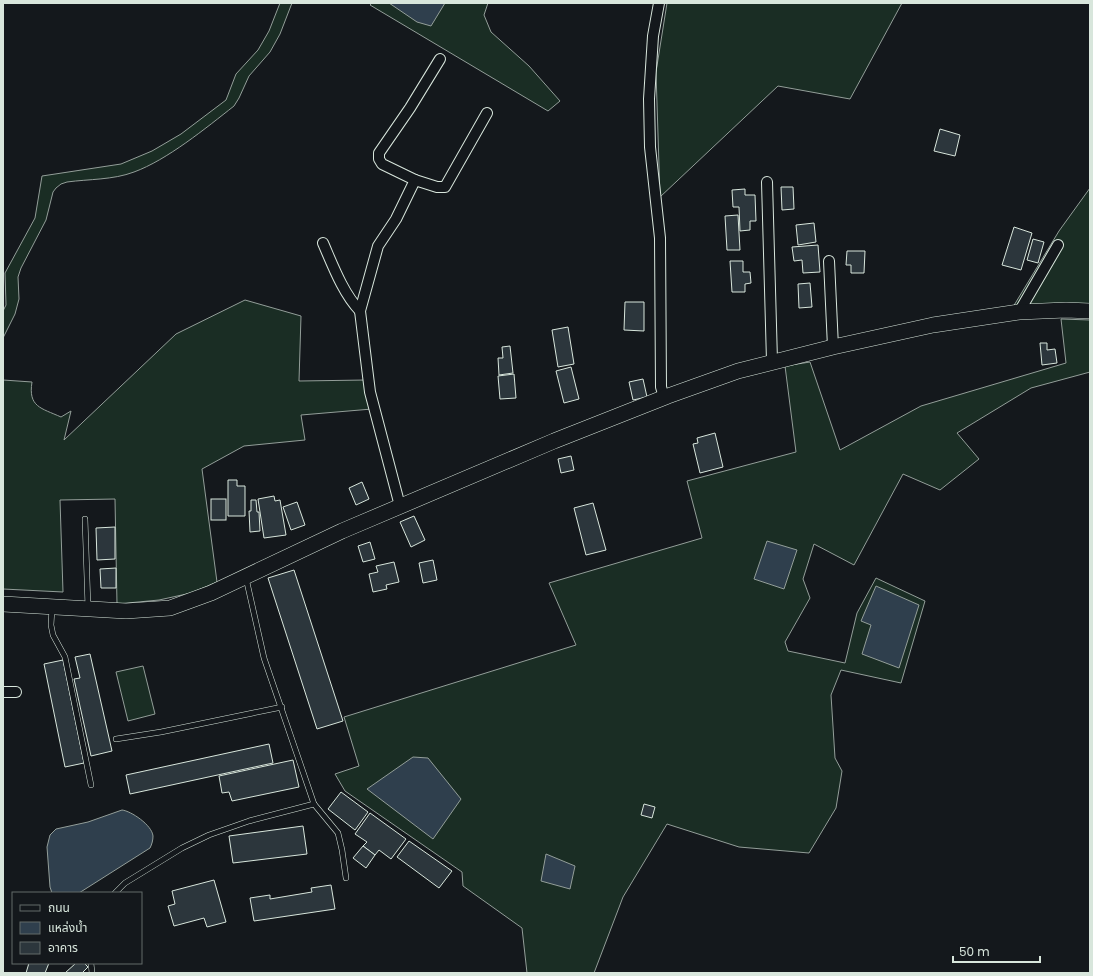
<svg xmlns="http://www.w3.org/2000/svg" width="1093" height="976" font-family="Poppins,'Noto Sans Thai',sans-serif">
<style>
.grass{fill:#1a2d24;stroke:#939e99}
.water{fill:#2f3f4d;stroke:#939e99}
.building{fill:#2c363c;stroke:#d8e6dc}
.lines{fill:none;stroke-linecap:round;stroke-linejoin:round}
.lane-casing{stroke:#d8e6dc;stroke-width:6}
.street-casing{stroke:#d8e6dc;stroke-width:12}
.secondary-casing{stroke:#d8e6dc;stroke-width:16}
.lane{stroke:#14181c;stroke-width:5}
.street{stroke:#14181c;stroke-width:10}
.secondary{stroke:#14181c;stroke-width:15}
</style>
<rect width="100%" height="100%" fill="#14181c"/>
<g class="grass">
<path d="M280,3h12l-12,31 -10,18 -21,24 -10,22 -5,8c-28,22 -67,54 -100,66 -21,8 -45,7 -67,10l-6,2 -5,4 -3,4 -7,28 -25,48 -3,9 1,22 -4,15 -12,24v-27l3,-6 -1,-32 30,-55 7,-42 79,-12 31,-13 29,-17 45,-34 10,-26 22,-24 11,-19z"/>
<polygon points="372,3 488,3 484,15 491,32 529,66 560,101 548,111 370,5"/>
<polygon points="667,3 902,3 850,99 778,86 660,197 656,72"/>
<polygon points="1090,188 1090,305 1013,307 1059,231"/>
<path d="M245,300l56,16 -2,65 67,-1 6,29 -71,6 4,25 -61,6 -42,23 15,113 -26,11 -32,7 -42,4 -2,-105 -55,1 3,92 -60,-3v-209l29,2c-4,25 9,26 29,35l10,-6 -7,29 112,-106z"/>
<polygon points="1061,319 1090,320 1090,372 1031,388 957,433 979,459 940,490 903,474 854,565 814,544 803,579 810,598 785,642 788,651 845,663 857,613 876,578 925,601 901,683 841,670 831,695 835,758 842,771 836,808 809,853 739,847 667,824 623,897 594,973 527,973 522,928 463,886 462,872 345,791 335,774 359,766 344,717 576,645 549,583 702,538 687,481 796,452 785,366 810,362 840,450 921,406 1066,363"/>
<polygon points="143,666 155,714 128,721 116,672"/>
</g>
<g class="water">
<polygon points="389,3 445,3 431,26 417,22"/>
<polygon points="767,541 797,550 784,589 754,579"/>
<polygon points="876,586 919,605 899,668 862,654 871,625 861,621"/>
<polygon points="413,757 428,758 461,799 433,839 367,789"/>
<path d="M122,810c9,1 30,15 31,26 0,4 -1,8 -3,12l-71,45h-27l-2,-6 -3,-40 3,-12 6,-6 32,-7z"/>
<polygon points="546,854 575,866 570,889 541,881"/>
</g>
<g class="building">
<polygon points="940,129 960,135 955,156 934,151"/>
<polygon points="781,187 793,187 794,209 782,210"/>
<polygon points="745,189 745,195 755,195 756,221 750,221 750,230 740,231 739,207 733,207 732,190"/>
<polygon points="738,215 740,250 727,250 725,216"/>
<polygon points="814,223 816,242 798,245 796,225"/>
<polygon points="1014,227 1032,233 1021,270 1002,265"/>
<polygon points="1033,239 1044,242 1038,263 1027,260"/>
<polygon points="818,245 820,272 803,273 802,260 794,261 792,247"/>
<polygon points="847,251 865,251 864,273 851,273 851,265 846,265"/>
<polygon points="730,261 743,261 743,272 750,272 751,283 745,284 745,292 732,292"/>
<polygon points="810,283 812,307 799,308 798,284"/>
<polygon points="625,302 644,302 644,331 624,330"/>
<polygon points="568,327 574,364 558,367 552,330"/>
<polygon points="1040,343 1047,343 1047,350 1055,349 1057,363 1042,365"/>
<polygon points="510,346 513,373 499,375 498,358 503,358 502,347"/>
<polygon points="571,367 579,399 564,403 556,371"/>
<polygon points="514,374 516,398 500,399 498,376"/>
<polygon points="643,379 647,397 633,400 629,382"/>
<polygon points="715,433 723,467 700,473 693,444 698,443 697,438"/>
<polygon points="571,456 574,470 561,473 558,459"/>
<polygon points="228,480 237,480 237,486 245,486 245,516 228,516"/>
<polygon points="362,482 369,499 356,505 349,488"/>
<polygon points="274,496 275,501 280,500 286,535 264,538 258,499"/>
<rect x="211" y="499" width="15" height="21"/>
<polygon points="251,500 256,500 257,512 259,512 260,531 250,532 249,511 251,511"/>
<polygon points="297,502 305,525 291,530 283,507"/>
<polygon points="593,503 606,550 586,555 574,508"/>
<polygon points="414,516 425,540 411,547 400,522"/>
<polygon points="115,527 115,559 97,560 96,528"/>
<polygon points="370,542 375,559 363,562 358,546"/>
<polygon points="433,560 437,580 423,583 419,563"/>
<polygon points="394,562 399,582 386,585 387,589 373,592 369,574 378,572 376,566"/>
<polygon points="116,568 116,588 101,588 100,569"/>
<polygon points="294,570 343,721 317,729 268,578"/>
<polygon points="90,654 112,751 91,756 74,679 80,678 75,657"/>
<polygon points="63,660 84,763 65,767 44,664"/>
<polygon points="269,744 273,763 130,794 126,775"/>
<polygon points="293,760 299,787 232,801 229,792 222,793 219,776"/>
<polygon points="341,792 368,812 355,830 328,809"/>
<polygon points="644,804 655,807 652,818 641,815"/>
<polygon points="370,813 406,839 391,859 379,850 375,855 363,846 367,842 355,834"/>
<polygon points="303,826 307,854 233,863 229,836"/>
<polygon points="409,841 452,871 439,888 397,857"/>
<polygon points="363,846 375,855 366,868 353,858"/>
<polygon points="214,880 226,922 207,927 204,918 174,926 168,906 175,904 172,891"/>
<polygon points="331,885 335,909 254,921 250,898 270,895 270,899 312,892 311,888"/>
<polygon points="29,963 49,963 45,973 26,973"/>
<polygon points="76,963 84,963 88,967 82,973 65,973"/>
</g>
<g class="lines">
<g class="lane-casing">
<g id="lane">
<polyline points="85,519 88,608"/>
<polyline points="246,578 264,658 314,804 338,833 342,850 346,878"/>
<polyline points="52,608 51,625 53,635 65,657 91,785"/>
<polyline points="116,739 161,732 282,707"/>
<polyline points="115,893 125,883 182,848 209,835 249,821 314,804"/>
<polyline points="91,963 92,973"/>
</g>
</g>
<g class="street-casing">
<g id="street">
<polyline points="659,3 653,36 649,99 650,147 660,238 661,387 664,397"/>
<polyline points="415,180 382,164 379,159 379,153 410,108 440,59"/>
<polyline points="767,182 772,361"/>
<path d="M323,243c10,23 20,50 37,68"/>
<polyline points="829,261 833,347"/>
<polyline points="1019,312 1058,245"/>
<polyline points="400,506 370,392 360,311 378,246 396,219 415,180 437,187 445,187 487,113"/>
<polyline points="3,692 16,692"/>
</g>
</g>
<g class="secondary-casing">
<polyline id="secondary" points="3,604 126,611 170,608 211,593 342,531 554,441 668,396 738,371 833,347 933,325 1019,312 1066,310 1090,311"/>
</g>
<use href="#lane" class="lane"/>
<use href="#street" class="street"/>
<use href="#secondary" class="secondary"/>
</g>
<rect width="1093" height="976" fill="none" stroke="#d8e6dc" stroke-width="8"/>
<rect x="12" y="892" width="130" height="72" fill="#14181c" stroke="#626a69"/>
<rect x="20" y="905" width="20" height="6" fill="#14181c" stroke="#626a69"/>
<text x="48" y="912" font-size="12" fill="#d8e6dc">ถนน</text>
<rect x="20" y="922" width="20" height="12" fill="#2f3f4d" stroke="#626a69"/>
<text x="48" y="932" font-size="12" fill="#d8e6dc">แหล่งน้ำ</text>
<rect x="20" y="942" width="20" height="12" fill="#2c363c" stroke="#626a69"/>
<text x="48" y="952" font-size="12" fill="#d8e6dc">อาคาร</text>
<path d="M953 956v6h87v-6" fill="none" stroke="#d8e6dc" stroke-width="2"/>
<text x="959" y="956" font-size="12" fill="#d8e6dc" stroke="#14181c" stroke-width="3" paint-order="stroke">50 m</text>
</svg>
